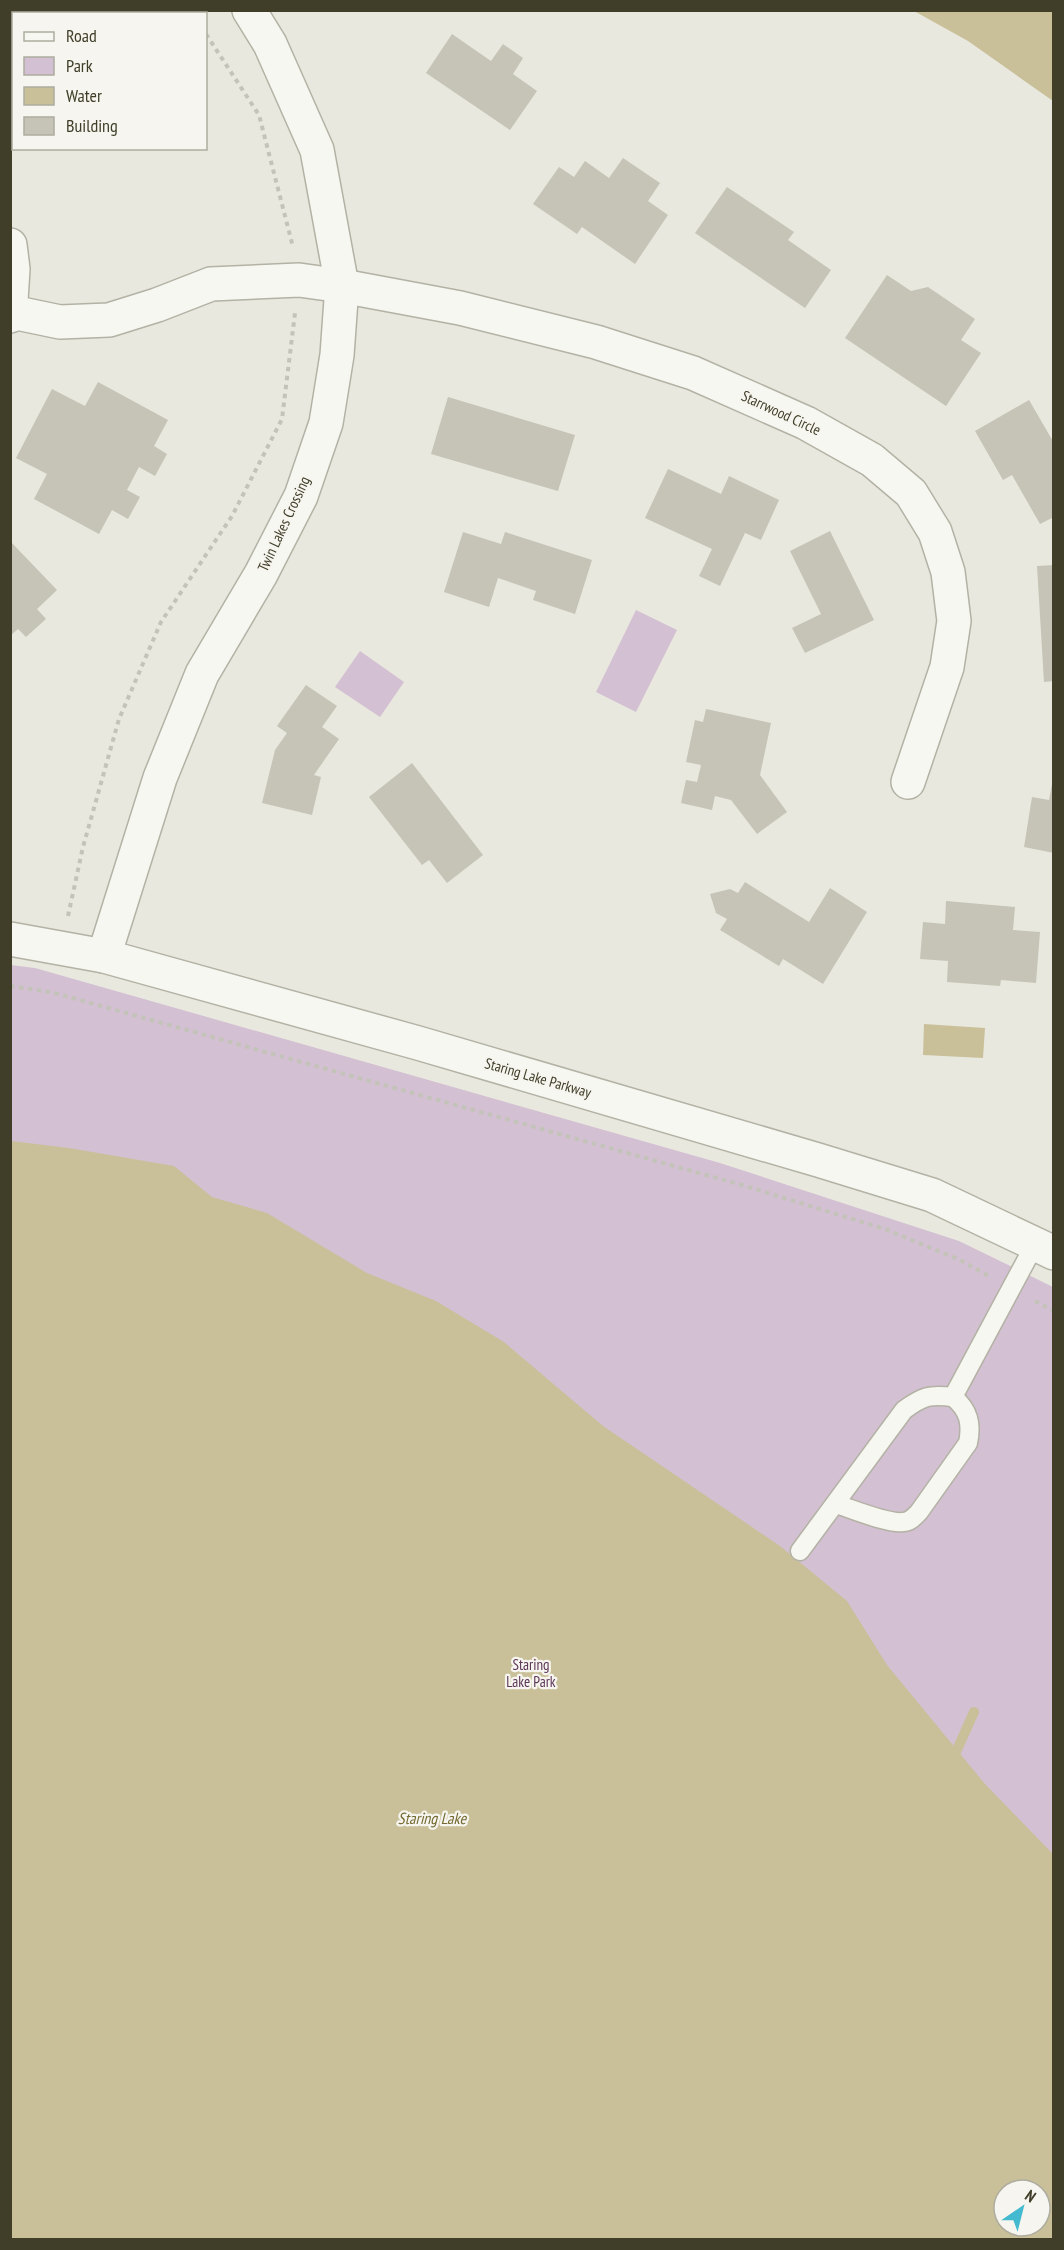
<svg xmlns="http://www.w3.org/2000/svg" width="1064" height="2250" font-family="'PT Sans Narrow',sans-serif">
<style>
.green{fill:#d3c0d2;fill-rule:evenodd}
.water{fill:#c9c09a;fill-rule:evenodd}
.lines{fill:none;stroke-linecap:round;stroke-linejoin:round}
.stream{stroke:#c9c09a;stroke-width:10}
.building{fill:#c5c4b6}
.service-casing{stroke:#b3b2a4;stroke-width:21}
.minor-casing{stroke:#b3b2a4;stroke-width:36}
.tertiary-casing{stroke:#b3b2a4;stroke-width:36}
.path{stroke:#c4c3b9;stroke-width:4;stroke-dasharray:4.5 4.5;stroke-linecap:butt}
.service{stroke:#f7f7f2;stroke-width:18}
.minor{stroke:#f7f7f2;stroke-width:33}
.tertiary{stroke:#f7f7f2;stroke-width:33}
.labels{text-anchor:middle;stroke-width:4.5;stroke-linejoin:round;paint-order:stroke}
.street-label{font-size:15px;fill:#403e28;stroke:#f6f5ef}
.park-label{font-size:15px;fill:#5c3557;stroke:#f6f5ef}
.water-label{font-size:16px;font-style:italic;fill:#746a32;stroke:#f6f5ef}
</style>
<rect width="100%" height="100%" fill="#e9e8df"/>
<g class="green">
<polygon points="636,610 677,630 636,712 596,692"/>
<polygon points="360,651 404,682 380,717 335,687"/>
<path d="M11,965l24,3 685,195 239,78 94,46v952l-1042,1zM1004,2190h36v36h-36z"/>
</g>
<g class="water">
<polygon points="914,11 1053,11 1053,101 968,41"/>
<polygon points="924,1024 985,1028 983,1058 923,1055"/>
<path d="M11,1141l58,7 105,18 38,31 55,16 100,60 69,28 68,41 99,84 177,120 67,55 40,64 98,119 68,70v385l-1042,1zM1004,2190h36v36h-36z"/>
</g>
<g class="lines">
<polyline class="stream" points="951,1763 974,1712"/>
</g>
<g class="building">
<polygon points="10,10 101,10 103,14 14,14 14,96 10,90"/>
<polygon points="452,34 491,61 503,44 523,58 513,74 537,91 510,130 426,73"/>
<polygon points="623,158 660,183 648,201 668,215 635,264 582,227 577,234 533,204 559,167 574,177 585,161 609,178"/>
<polygon points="727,187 794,232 788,240 831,270 805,308 695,233"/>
<polygon points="887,275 911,291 928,287 975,319 961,340 981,353 946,406 845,338"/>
<polygon points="98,382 168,420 154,446 167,454 155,476 139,467 127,490 140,497 128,519 112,510 99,534 34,499 47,474 16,458 52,389 85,406"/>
<polygon points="448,397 575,435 558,491 431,454"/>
<polygon points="1029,400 1054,443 1054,517 1040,524 1012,475 1003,480 975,431"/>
<polygon points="668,469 721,494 729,476 779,500 761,540 745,533 720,586 699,576 712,549 645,518"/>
<polygon points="830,531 874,620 805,653 792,628 821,614 790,551"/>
<polygon points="463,532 501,544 505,532 592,560 575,614 533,600 536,591 498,578 489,607 444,592"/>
<polygon points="10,541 57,590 37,609 46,619 26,637 18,629 10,636"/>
<polygon points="1054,565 1054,681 1044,682 1037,566"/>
<polygon points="306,685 337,706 322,727 339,739 314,775 321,777 312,815 262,803 275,750 287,733 277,726"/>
<polygon points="706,709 771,723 760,775 787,812 757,834 731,800 715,796 712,810 681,803 686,780 697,782 701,765 686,762 695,720 703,722"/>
<polygon points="412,763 483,855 447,883 429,860 422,865 369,797"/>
<polygon points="1052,784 1054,853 1024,847 1032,797 1049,800"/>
<polygon points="745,882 809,922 830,888 867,912 823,984 783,959 779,966 720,930 727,919 716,913 710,894 730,889 738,893"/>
<polygon points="946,901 1015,907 1013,930 1040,932 1036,983 1001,980 1000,986 947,982 948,961 920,959 923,922 945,924"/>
</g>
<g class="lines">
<g class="service-casing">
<g id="service">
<path d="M836,1504c16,5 52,20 67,18 7,0 11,-5 16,-10l49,-69c4,-19 1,-33 -15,-46"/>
<path d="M800,1551l104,-141c19,-14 26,-16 49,-13l82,-153"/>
</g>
</g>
<g class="minor-casing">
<g id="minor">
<polyline points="10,245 13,269 10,316"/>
<polyline points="12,312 60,322 109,320 157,305 211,284 299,280 342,286 460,308 596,342 693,373 806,423 872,460 911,493 935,532 948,572 954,621 947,667 908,782"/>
</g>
</g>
<g class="tertiary-casing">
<g id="tertiary">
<polyline points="10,939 104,956 418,1043 818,1160 932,1195 1054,1253"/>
<polyline points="104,956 160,778 202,674 261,574 301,496 326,423 337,355 342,286 317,150 270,44 249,10"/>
</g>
</g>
<g class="path">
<polyline points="190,10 192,14"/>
<polyline points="206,34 259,115 293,247"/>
<polyline points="68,916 83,847 119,719 161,622 232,516 282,419 295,313"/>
<polyline points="10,986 51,992 742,1185 885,1229 960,1260 989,1276"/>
<polyline points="1035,1301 1054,1311"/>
</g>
<use href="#service" class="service"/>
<use href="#minor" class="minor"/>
<use href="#tertiary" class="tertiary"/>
</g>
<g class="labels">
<g class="street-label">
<text transform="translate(781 413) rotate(25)" y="5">Starrwood Circle</text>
<text transform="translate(284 524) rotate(-65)" y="5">Twin Lakes Crossing</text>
<text transform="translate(538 1078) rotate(16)" y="5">Staring Lake Parkway</text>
</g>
<g class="park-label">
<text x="531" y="1670">Staring<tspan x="531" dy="17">Lake Park</tspan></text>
</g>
<g class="water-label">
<text x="432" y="1824">Staring Lake</text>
</g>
</g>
<rect width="1064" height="2250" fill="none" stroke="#403e28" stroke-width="24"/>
<rect x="12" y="12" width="195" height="138" fill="#f6f5ef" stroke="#adac9f" stroke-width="1.5"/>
<rect x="24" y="32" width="30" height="9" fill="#f7f7f2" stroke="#adac9f" stroke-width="1.5"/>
<text x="66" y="42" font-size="18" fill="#403e28">Road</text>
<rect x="24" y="57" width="30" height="18" fill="#d3c0d2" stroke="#adac9f" stroke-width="1.5"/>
<text x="66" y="72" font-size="18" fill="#403e28">Park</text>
<rect x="24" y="87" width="30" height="18" fill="#c9c09a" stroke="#adac9f" stroke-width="1.5"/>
<text x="66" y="102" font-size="18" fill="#403e28">Water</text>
<rect x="24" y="117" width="30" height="18" fill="#c5c4b6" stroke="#adac9f" stroke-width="1.5"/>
<text x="66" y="132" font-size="18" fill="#403e28">Building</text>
<g transform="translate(1022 2208) rotate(35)"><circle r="28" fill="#f6f5ef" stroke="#adac9f" stroke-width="1.5"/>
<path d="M0-4.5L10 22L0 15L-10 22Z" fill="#43bacf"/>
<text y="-9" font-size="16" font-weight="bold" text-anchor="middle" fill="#403e28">N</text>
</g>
</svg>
